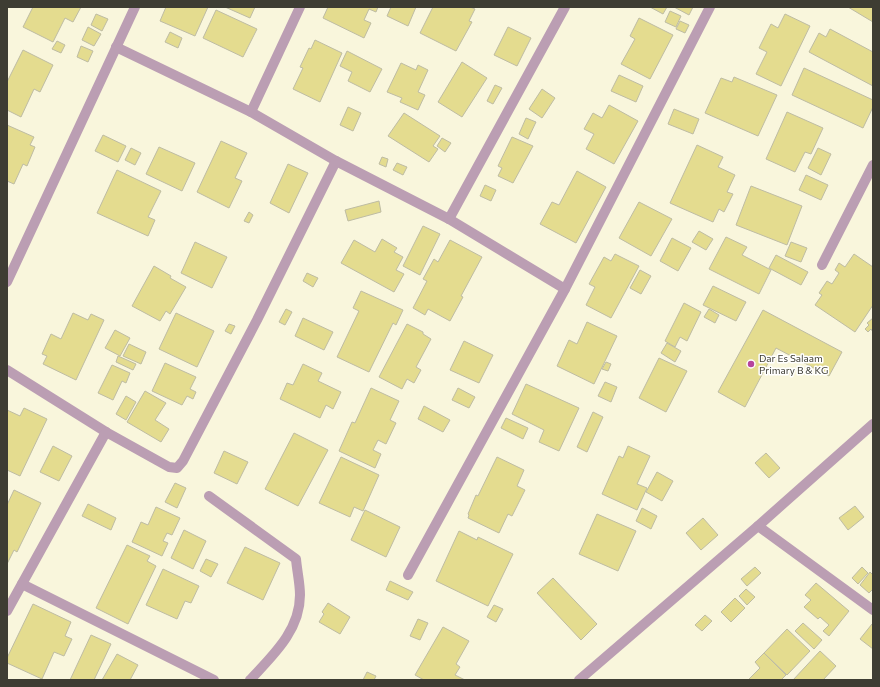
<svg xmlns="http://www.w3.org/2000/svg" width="880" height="687" font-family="Commissioner,sans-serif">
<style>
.building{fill:#e4dc8f;stroke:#bebca3}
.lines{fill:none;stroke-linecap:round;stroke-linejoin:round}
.minor{stroke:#bb9eb3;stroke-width:10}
.poi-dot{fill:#b6439d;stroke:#fff;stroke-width:1.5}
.labels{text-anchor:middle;stroke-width:3;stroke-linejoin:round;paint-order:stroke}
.poi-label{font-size:10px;fill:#3e3d33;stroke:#fff;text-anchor:start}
</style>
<rect width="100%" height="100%" fill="#f9f6dc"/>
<g class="building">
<polygon points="33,7 81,7 73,22 65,18 53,42 23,27"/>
<polygon points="166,7 208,7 195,36 160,21"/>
<polygon points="225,7 255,7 250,18"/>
<polygon points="328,7 378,7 376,12 369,9 364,20 371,23 364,38 323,18"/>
<polygon points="391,7 416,7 408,26 387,16"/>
<polygon points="433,7 470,7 475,9 469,21 472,22 456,51 420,33"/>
<polygon points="650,7 667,7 663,14"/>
<polygon points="674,7 693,7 689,15"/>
<polygon points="848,7 873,7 873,22"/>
<polygon points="216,10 257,29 243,57 203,38"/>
<polygon points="670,11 681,16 676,27 665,22"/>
<polygon points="96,14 108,19 102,31 91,25"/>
<polygon points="785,14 810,26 781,86 756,74 767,52 759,48 771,24 778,28"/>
<polygon points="639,18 673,35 650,79 621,64 635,39 630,36"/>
<polygon points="680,21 689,25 685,33 676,29"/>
<polygon points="88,27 101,34 94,46 82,40"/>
<polygon points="508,27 531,38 517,66 494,55"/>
<polygon points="830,29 873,52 873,86 809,52 819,33 826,37"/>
<polygon points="170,32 182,38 178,48 165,42"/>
<polygon points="315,40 342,53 320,102 293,89 303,68 300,67 309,48 311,49"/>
<polygon points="57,41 65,45 61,53 52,49"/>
<polygon points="81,46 93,51 88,62 77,57"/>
<polygon points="23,50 53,65 40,92 34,89 21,117 7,110 7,82"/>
<polygon points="347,51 382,69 370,92 348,81 352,72 340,66"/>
<polygon points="462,62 487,78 462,117 438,102"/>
<polygon points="401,63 416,70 418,65 428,70 418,92 425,95 418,110 400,102 402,98 387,92"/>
<polygon points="804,68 873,100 873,107 863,128 792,95"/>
<polygon points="619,75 643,86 636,102 611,91"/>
<polygon points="734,77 777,95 758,136 705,113 721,78 732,82"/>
<polygon points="495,85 502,88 493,104 487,101"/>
<polygon points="542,89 555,98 542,118 529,109"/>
<polygon points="609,105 638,121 614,164 586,149 594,134 584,129 593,113 602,118"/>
<polygon points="348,107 361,113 353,131 340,125"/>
<polygon points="674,109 699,119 693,134 668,124"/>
<polygon points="787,112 823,128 811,154 805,152 795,172 766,159"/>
<polygon points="404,113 440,136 433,146 438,149 429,162 388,136"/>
<polygon points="526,118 536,122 528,139 519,134"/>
<polygon points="7,125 34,137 30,145 35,147 27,166 23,164 14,184 7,181"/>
<polygon points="103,135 126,146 118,162 95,151"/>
<polygon points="512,137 533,146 513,183 498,176 502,168 498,166"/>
<polygon points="442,138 451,143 445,152 437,146"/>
<polygon points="221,141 247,153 235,178 242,181 229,208 197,192"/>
<polygon points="697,145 723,157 718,167 735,175 727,192 733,194 724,212 719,209 713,222 670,203"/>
<polygon points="159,147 195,163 182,191 146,174"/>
<polygon points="131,148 141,153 135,165 125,160"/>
<polygon points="818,148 831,154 821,175 808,168"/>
<polygon points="382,157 388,159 386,167 379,164"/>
<polygon points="397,163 407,167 403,175 393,170"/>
<polygon points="288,164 308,173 289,213 270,203"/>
<polygon points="117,170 161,191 148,217 155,220 148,236 97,213"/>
<polygon points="577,171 606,187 576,243 540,224 552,202 559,205"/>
<polygon points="806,175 828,185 821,200 799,190"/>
<polygon points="485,185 496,190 491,201 480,196"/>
<polygon points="751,186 802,206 787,245 736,225"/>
<polygon points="379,201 381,212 348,221 345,210"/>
<polygon points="639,202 672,219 651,256 619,238"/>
<polygon points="249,212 253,215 249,223 244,221"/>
<polygon points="423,226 440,234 420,275 403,266"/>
<polygon points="699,231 713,239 706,250 692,242"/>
<polygon points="726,237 747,247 742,255 771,270 759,294 709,269"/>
<polygon points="672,238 691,248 678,271 660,261"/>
<polygon points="382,239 397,248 394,252 403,257 396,270 404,274 394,292 341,263 354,240 375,252"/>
<polygon points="450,240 482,257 461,296 463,297 450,321 428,309 425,315 413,308 427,281 423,279 434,259 438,262"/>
<polygon points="195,242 227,257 212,288 181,273"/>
<polygon points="791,242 807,248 801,262 785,256"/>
<polygon points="615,254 639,266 611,318 586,305 595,287 589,284 604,257 611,261"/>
<polygon points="854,254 873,267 873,305 855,332 815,305 822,295 819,293 827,281 832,284 839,273 835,270 839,263 845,267"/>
<polygon points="776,255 808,272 801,285 769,268"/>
<polygon points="154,266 171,276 170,278 186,287 170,314 166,311 160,321 132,306"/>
<polygon points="640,270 651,276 641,294 630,288"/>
<polygon points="307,273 318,278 313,287 303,281"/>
<polygon points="713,286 746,302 736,321 703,305"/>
<polygon points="361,291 403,310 396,325 393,323 369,372 337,357 359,311 353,308"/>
<polygon points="684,303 701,312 687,341 680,337 675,347 665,341"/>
<polygon points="286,309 292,312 285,325 279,322"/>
<polygon points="709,309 719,315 715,323 704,317"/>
<polygon points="763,310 842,352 829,376 776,348 745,407 718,392"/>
<polygon points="73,313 88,320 91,314 104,320 76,380 43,364 47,356 42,354 51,334 61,339"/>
<polygon points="176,313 214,331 197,367 159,349"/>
<polygon points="303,318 333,332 324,350 295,336"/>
<polygon points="873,318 873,332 871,329 868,332 865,329 869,325 867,323"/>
<polygon points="587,322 617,336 594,384 557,366 569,340 577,344"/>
<polygon points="229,324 235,326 231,334 225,331"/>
<polygon points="407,324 423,332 423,334 431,339 416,367 421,370 414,383 407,379 402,389 379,377"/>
<polygon points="115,330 130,338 120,356 105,348"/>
<polygon points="464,341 493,355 479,383 450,370"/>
<polygon points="667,343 681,351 675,362 661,353"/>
<polygon points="129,344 146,352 141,364 123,356"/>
<polygon points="118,356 136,364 133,370 116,362"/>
<polygon points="659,358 687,371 666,412 639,398"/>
<polygon points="606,362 611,364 608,371 602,369"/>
<polygon points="165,363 196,377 190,389 196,392 193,399 187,396 182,405 152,391"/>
<polygon points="303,364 322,373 318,381 341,392 333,409 326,405 320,418 280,399 287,383 293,385"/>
<polygon points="112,365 130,373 126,383 122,381 113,400 98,393"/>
<polygon points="605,382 617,387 611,402 598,396"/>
<polygon points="526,384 579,408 559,451 539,442 544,430 512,414"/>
<polygon points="371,388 399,401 390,420 396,423 386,444 378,440 373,450 381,454 375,468 339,451 352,422 355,423"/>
<polygon points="458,388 475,397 469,408 452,400"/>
<polygon points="145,391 166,403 155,420 169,429 161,442 127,422"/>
<polygon points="126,396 136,402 126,420 116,414"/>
<polygon points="424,406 450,420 443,432 418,419"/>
<polygon points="24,408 47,419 20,476 7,470 7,410 20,416"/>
<polygon points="593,412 603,417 587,452 577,447"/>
<polygon points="506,418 528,428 523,439 501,428"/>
<polygon points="294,433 328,450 298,506 265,489"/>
<polygon points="53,446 72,456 59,481 40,472"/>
<polygon points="628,446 650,456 637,484 647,488 637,510 602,494 619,456 623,458"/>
<polygon points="224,451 248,462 237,484 214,473"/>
<polygon points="766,453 780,468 769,478 755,463"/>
<polygon points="341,457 379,475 363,511 354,507 350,517 319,503"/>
<polygon points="497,457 524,470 517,486 525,490 512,516 508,514 499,533 468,518 469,515 468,514 476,495 478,496"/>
<polygon points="657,472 673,481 662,501 646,492"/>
<polygon points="175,483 186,488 177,508 165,502"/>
<polygon points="14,490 41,503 17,552 14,550 7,564 7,505"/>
<polygon points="88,504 116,518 111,530 82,516"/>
<polygon points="855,506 864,517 848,530 839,518"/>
<polygon points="156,507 180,518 172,535 167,533 163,541 168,543 162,556 132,542 141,522 148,525"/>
<polygon points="642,508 657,516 651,529 636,521"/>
<polygon points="365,510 400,527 386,557 351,540"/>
<polygon points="597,514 636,531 618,571 579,554"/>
<polygon points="703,518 718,535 701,550 686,533"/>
<polygon points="184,530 206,541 193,569 171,558"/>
<polygon points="459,531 477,540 478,537 513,554 488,606 436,581"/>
<polygon points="127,545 150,556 147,561 156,566 128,624 96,608"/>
<polygon points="245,547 280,563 263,600 227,583"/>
<polygon points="206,559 218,564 211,577 200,571"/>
<polygon points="755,567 761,573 747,586 741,579"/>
<polygon points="862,567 868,573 858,584 852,578"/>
<polygon points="163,569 199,586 191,603 185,601 177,619 146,605"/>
<polygon points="870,572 873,575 873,589 869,593 860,585"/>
<polygon points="553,578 597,624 581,640 537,593"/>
<polygon points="390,581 413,592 408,600 386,590"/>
<polygon points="816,583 849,611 829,636 823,631 829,625 820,617 818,619 804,607 811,600 805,595"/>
<polygon points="746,589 755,597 747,605 739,596"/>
<polygon points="735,598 745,608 731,622 721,612"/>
<polygon points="328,603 350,617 340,634 319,622 324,614 322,612"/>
<polygon points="33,604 71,622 65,636 72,639 64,656 54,652 42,679 7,663 7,658"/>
<polygon points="494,605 503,609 496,622 487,617"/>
<polygon points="705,615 712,621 702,631 695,625"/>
<polygon points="418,619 428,623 420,640 410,636"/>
<polygon points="803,623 822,640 814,649 795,631"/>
<polygon points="872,624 873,624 873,649 860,639"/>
<polygon points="443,627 469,641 456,664 460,667 455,675 465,680 424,680 415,675"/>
<polygon points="787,629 810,651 787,675 764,653"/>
<polygon points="91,635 111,644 94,680 70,680"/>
<polygon points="820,651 836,666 823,680 793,680"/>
<polygon points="764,653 786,675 781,680 750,680 749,679 760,668 755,662"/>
<polygon points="117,654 138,665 130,680 102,680"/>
<polygon points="367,672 376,676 374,680 363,680"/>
</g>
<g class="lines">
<g class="minor">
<polyline points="116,47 251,112 336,161 449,219 565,289"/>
<polyline points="251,112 300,7"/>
<polyline points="449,219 565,7"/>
<polyline points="822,265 873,165"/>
<polyline points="7,282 135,7"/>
<polyline points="7,370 106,432 169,467 177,468 183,461 257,320 336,161"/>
<path d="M209,496l87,63c1,12 4,24 4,36 0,36 -28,61 -50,85"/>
<polyline points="758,526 873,610"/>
<polyline points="408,575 565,289 710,7"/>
<polyline points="22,584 214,680"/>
<polyline points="7,611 106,432"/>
<polyline points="579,680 758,526 873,424"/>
</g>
</g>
<circle class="poi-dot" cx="751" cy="364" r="4"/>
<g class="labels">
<g class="poi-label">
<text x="759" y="362">Dar Es Salaam<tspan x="759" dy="12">Primary B &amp; KG</tspan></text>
</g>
</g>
<rect width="880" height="687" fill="none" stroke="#3e3d33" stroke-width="16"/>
</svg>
